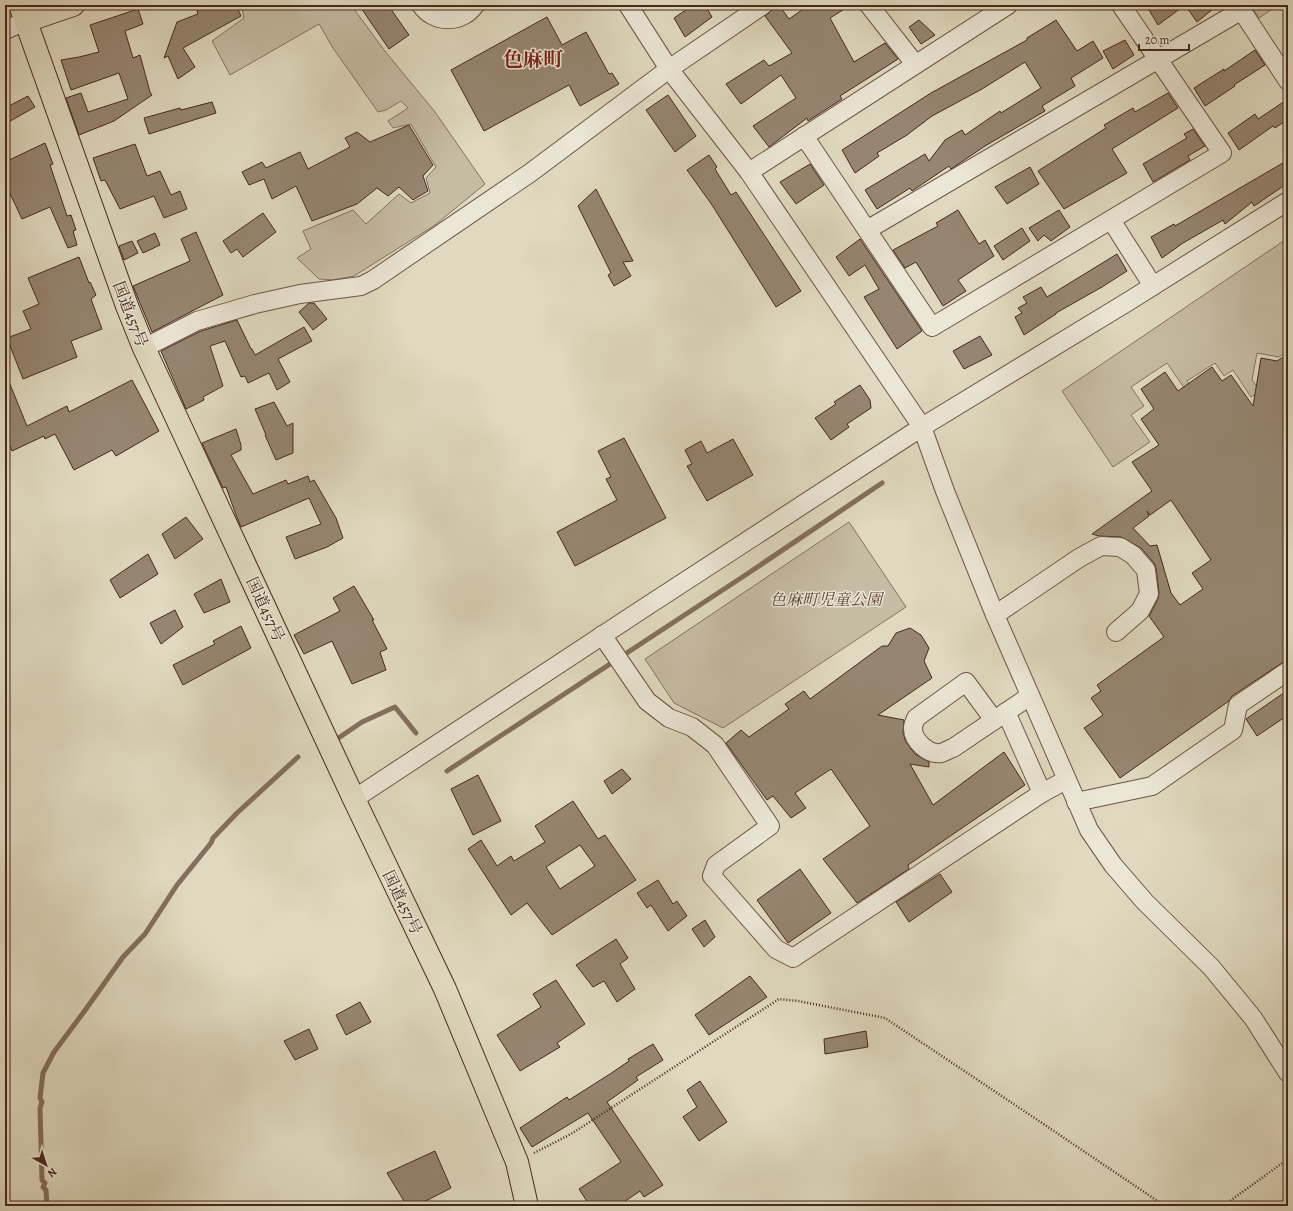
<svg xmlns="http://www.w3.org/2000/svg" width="1293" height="1211" font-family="Alegreya,'Noto Serif JP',serif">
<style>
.green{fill:#c6bba3;stroke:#867260}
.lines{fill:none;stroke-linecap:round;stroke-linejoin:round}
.stream{stroke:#836f5d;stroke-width:5}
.building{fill:#968571;stroke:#46291d;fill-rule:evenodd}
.minor-casing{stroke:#6c5546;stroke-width:20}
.major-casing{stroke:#46291d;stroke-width:24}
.highway-casing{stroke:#46291d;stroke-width:24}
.path{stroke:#46291d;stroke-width:2.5;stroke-dasharray:1 2;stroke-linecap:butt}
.minor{stroke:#ebe6d5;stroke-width:18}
.major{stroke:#e0d9bf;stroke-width:22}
.highway{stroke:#e0d9bf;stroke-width:22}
.labels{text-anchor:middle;stroke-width:3;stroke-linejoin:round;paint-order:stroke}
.street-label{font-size:16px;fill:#46291d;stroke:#ebe6d5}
.park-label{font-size:16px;font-style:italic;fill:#604638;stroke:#ebe6d5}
.district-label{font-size:20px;font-weight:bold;fill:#7a1f14;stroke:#ebe6d5}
</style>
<rect width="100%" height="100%" fill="#e0d9bf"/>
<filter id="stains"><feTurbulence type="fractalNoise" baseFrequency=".005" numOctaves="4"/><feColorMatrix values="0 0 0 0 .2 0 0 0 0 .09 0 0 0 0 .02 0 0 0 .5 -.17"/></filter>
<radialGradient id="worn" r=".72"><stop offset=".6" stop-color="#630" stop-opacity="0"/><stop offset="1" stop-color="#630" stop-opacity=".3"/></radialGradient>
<g class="green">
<polygon points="241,5 351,5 384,50 435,112 485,184 435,225 354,276 333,280 319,279 297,258 311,249 303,231 353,210 366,224 399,194 411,203 430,193 426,178 436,167 411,124 393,128 388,121 408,108 401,101 386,110 378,112 333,48 319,24 230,75 212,41 244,18"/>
<polygon points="1250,5 1278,5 1259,18"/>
<polygon points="1285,240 1288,244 1288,351 1279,357 1257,353 1252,380 1260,391 1251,397 1233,370 1224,376 1215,363 1187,381 1192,388 1187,392 1167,363 1131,387 1144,406 1131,415 1150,442 1113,467 1062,391"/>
<polygon points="849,522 906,607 723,728 674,703 645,659"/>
</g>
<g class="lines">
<g class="stream">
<polyline points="337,739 362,722 395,707 416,733"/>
<polyline points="447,771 747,574 882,483"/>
<polyline points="47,1206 46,1190 43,1187 45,1183 42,1180 40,1108 42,1102 40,1098 43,1073 54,1052 86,1009 123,957 145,934 177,885 211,843 213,838 237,813 298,757"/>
</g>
</g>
<g class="building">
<polygon points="195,5 236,5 241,16 183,48 195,67 178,79 168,56 164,58 177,22 198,14"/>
<polygon points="359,5 388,5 409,35 389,49"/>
<polygon points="693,5 705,5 712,17 685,37 674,18"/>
<polygon points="776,5 779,5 789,19 809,5 851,5 830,18 854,62 885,43 898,59 840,96 842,99 808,121 807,118 769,147 753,126 796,98 781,75 741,104 726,84 764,60 769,66 792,53 765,16 769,13"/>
<polygon points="1146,5 1218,5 1197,22 1185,5 1158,25"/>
<polygon points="138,9 143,24 125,31 133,58 140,55 150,92 152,95 114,121 79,135 66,98 81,93 88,112 128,99 119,73 71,90 61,60 79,57 99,52 90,25"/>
<polygon points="547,17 562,45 586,32 609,74 612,73 619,84 580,106 569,85 484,131 451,70"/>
<polygon points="919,20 935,35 921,44 909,27"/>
<polygon points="1056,20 1077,51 1093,41 1103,58 1071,78 1075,86 1042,106 1045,111 985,146 951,169 949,166 912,191 910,188 877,209 865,190 925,154 929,161 945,140 962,130 965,135 1000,111 1001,113 1041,88 1025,62 982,89 932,116 907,135 877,153 879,156 855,173 842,150 931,93 1027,40 1027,38"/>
<polygon points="1125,40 1134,55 1113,69 1103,51"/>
<polygon points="1255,50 1265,65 1234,85 1235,86 1205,106 1194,88 1224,69 1224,71"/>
<polygon points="1168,93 1178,108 1112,149 1127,173 1064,209 1038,171 1106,128 1104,125 1133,108 1135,112"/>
<polygon points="668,95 696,136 675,152 646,110"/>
<polygon points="28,96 35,107 5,124 5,108"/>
<polygon points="1288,99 1288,119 1275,128 1273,126 1239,150 1228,133 1255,114 1258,119"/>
<polygon points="212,102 216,113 149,134 144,118 180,108 181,110"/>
<polygon points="409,125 433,165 423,176 428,191 413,200 399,187 388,196 377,188 357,204 312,221 296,186 272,199 264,179 249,185 242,172 262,162 266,168 300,152 308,169 350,147 345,138 357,132 370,142"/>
<polygon points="1193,129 1205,146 1188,156 1190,160 1153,182 1143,164 1187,138 1184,134"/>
<polygon points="45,143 53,164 50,165 67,216 71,215 76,230 73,231 77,245 68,248 50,207 22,219 5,183 5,162"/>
<polygon points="135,144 147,176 160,171 171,195 180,191 187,209 164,218 154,196 120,209 105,180 101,181 93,158"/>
<polygon points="709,155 717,167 715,169 731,195 736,192 801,291 776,307 712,205 687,170"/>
<polygon points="1288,160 1288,183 1254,206 1252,202 1225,224 1223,220 1183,243 1162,258 1151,237 1174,224 1175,226"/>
<polygon points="810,164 824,185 796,204 780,182"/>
<polygon points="1030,167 1039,184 1007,204 995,187"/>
<polygon points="596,189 633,261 623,262 631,276 614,286 608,275 611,273 578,206"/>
<polygon points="958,210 979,244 985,240 994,256 958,280 966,291 943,306 916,262 905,268 893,250 938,226 936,223"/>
<polygon points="1059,210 1070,227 1051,241 1044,235 1038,241 1029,228"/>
<polygon points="263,213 276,232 243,257 237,249 231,253 223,241"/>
<polygon points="1022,228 1030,241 1003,260 994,246"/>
<polygon points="196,232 223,295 152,332 133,286 190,261 181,239"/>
<polygon points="155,233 160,245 143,253 137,241"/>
<polygon points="860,239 922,331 897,349 864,297 879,289 865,265 849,276 836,257"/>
<polygon points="132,241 138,253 124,260 119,246"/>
<polygon points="1117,254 1127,271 1102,287 1056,313 1056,314 1024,335 1015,317 1022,313 1018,308 1027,303 1023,297 1041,287 1047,297"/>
<polygon points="79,257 89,283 90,282 96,295 91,299 102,329 71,341 77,357 23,379 7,338 31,329 23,311 39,304 28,278"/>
<polygon points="309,303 314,303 327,319 313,330 299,312"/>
<polygon points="237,320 251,349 252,349 255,355 304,327 312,341 278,359 290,382 277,390 269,373 248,383 245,376 241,377 225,341 210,346 223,386 203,397 204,400 186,409 161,351 201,331"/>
<polygon points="980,336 992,355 964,369 953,351"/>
<path d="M1288,354v305l-56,37 -3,5 -109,77 -36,-50 19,-13 -12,-17 10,-7 -4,-6 67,-48 -15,-21 9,-17 1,-6 -3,-25 -2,-5 -13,-15 -20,-11 -22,-1 -7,-2 60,-43 -20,-29 27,-17 -18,-26 13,-10 -13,-20 24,-17 13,19 34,-24 10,14 9,-6 22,31 8,-48 16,3zM1171,500l40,60 -19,13 11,16 -23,16 -9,-12 -14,-48 -7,1 -17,-18 16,-12 -2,-5 3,4z"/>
<polygon points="5,372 27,426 67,406 69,412 132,380 159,431 116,456 112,450 74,470 55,434 45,439 44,436 12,451 5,435"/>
<polygon points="860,385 870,400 871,408 847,424 849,427 831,440 815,418 836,404 834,402"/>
<polygon points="274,402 287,426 293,423 293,453 276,460 265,435 266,435 255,409"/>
<polygon points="236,429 241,445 241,450 231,455 253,494 286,480 288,484 308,476 310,482 314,480 336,518 343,538 327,547 295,559 286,537 321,524 309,498 241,527 236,515 226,487 223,488 202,443"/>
<polygon points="624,438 666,518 575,566 557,532 617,500 606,479 611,477 598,451"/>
<polygon points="733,439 753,475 707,501 687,466 692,464 685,450 701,441 707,453"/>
<polygon points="186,517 203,539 175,559 162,534"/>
<polygon points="148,554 158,574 120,598 110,580"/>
<polygon points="221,579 230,602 204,613 194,594"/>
<polygon points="354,586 374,620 372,620 387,649 380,652 386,670 352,684 332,641 304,654 294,635 340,611 333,598"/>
<polygon points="175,610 183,627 161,644 150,623"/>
<polygon points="241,626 251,648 183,685 173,665 215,644 213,641"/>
<polygon points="910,628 921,635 929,648 924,661 932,678 878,715 904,720 903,733 906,742 915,754 929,762 929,767 910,764 933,805 1004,752 1025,785 908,865 909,869 857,903 823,859 870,826 831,769 795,793 806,808 791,818 773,796 767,800 726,743 741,730 749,737 789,709 785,704 804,691 810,699 882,646 888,646 896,633"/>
<polygon points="1288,690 1288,715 1257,736 1246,719"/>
<polygon points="622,769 631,779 612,794 604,781"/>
<polygon points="478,775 501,821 473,835 451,789"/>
<path d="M573,801l25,38 7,-4 31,45 -84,55 -25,-32 -16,12 -43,-66 13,-9 16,26 14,-10 3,5 31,-19 -10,-16zM580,845l15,21 -35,23 -14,-22z"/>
<polygon points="800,869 831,913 788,943 757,900"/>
<polygon points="940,874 952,892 909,922 896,902"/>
<polygon points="658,880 673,904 677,901 687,916 668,931 651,905 647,908 637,893"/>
<polygon points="705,920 715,937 704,947 692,929"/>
<polygon points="616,939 628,958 620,964 635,989 617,1002 604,981 593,987 576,965"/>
<polygon points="750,976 767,997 709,1035 695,1015"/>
<polygon points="556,980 585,1024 557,1043 560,1047 520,1071 497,1035 541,1007 533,994"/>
<polygon points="360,1002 371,1022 346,1035 336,1015"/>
<polygon points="309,1029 318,1049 295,1060 284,1041"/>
<polygon points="866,1031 868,1047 825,1054 824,1039"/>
<polygon points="653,1044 663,1060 636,1077 638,1080 607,1102 663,1185 644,1197 640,1191 618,1206 590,1206 579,1189 621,1162 588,1113 532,1147 520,1128 567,1097 569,1100 610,1074 629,1061 628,1059"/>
<polygon points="700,1081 727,1122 699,1141 683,1117 697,1107 687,1090"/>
<polygon points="435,1151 451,1188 416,1206 407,1206 387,1173"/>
</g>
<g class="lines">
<g class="minor-casing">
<g id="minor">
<path d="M421,5c13,19 41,19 54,0"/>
<polyline points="628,5 669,69 749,172 922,427 945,491 995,615 1089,830 1113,865 1145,902 1211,967 1253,1018 1288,1073"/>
<polyline points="869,5 915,64"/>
<polyline points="1238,5 1288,81"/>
<polyline points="5,30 26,21"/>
<polyline points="804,136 932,327 1222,153 1121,5"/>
<polyline points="749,172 1008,5"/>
<polyline points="1111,220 1153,286"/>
<polyline points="867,230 1242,10"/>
<polyline points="144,348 197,321 255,304 300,294 361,286 373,280 530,173 669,69 763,5"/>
<polyline points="995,615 1079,558 1101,546 1120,547 1133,555 1146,570 1149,594 1140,611 1116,632"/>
<polyline points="602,635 647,701 669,718 692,727 715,745 770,826 716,865 712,876 776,949 793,958 1042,793 1066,780"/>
<polyline points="1006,712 1042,793"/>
<path d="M994,720l-28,-38 -50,36c-1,3 -3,7 -3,9 -1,13 15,28 28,26 4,-1 8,-4 12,-5l77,-52"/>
<polyline points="354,799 641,610 922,427 1129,301 1288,201"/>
<polyline points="1076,802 1152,786 1233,730 1238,705 1288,671"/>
</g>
</g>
<g class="major-casing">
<polyline id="major" points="26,21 73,5"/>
</g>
<g class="highway-casing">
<polyline id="highway" points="20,5 127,306 144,348 354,799 445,989 517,1162 527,1206"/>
</g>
<g class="path">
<polyline points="534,1153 571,1134 779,999 798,1001 885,1018 1036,1119 1165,1206"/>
<polyline points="1223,1206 1288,1159"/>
</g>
<use href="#minor" class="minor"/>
<use href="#major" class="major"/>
<use href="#highway" class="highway"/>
</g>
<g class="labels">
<g class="street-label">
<text transform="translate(131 314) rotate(69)" y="6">国道457号</text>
<text transform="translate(266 609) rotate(65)" y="6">国道457号</text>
<text transform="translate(403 902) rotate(64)" y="6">国道457号</text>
</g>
<g class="park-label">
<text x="826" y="605">色麻町児童公園</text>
</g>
<g class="district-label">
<text x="533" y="66">色麻町</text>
</g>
</g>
<rect width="1293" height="1211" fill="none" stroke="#e0d9bf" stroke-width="20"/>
<rect x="6" y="6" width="1281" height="1199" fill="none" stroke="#46291d" stroke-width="2"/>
<rect x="10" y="10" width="1273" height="1191" fill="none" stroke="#46291d"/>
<g transform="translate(46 1165) rotate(141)" stroke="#ebe6d5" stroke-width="3" paint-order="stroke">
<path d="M0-3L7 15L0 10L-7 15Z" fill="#46291d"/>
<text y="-6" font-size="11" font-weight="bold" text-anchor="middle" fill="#46291d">N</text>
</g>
<path d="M1139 44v6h50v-6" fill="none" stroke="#46291d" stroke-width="2"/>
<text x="1145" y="44" font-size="12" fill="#46291d" stroke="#ebe6d5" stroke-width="3" paint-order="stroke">20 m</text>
<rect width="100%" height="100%" filter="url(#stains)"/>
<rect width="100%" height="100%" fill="url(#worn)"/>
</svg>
